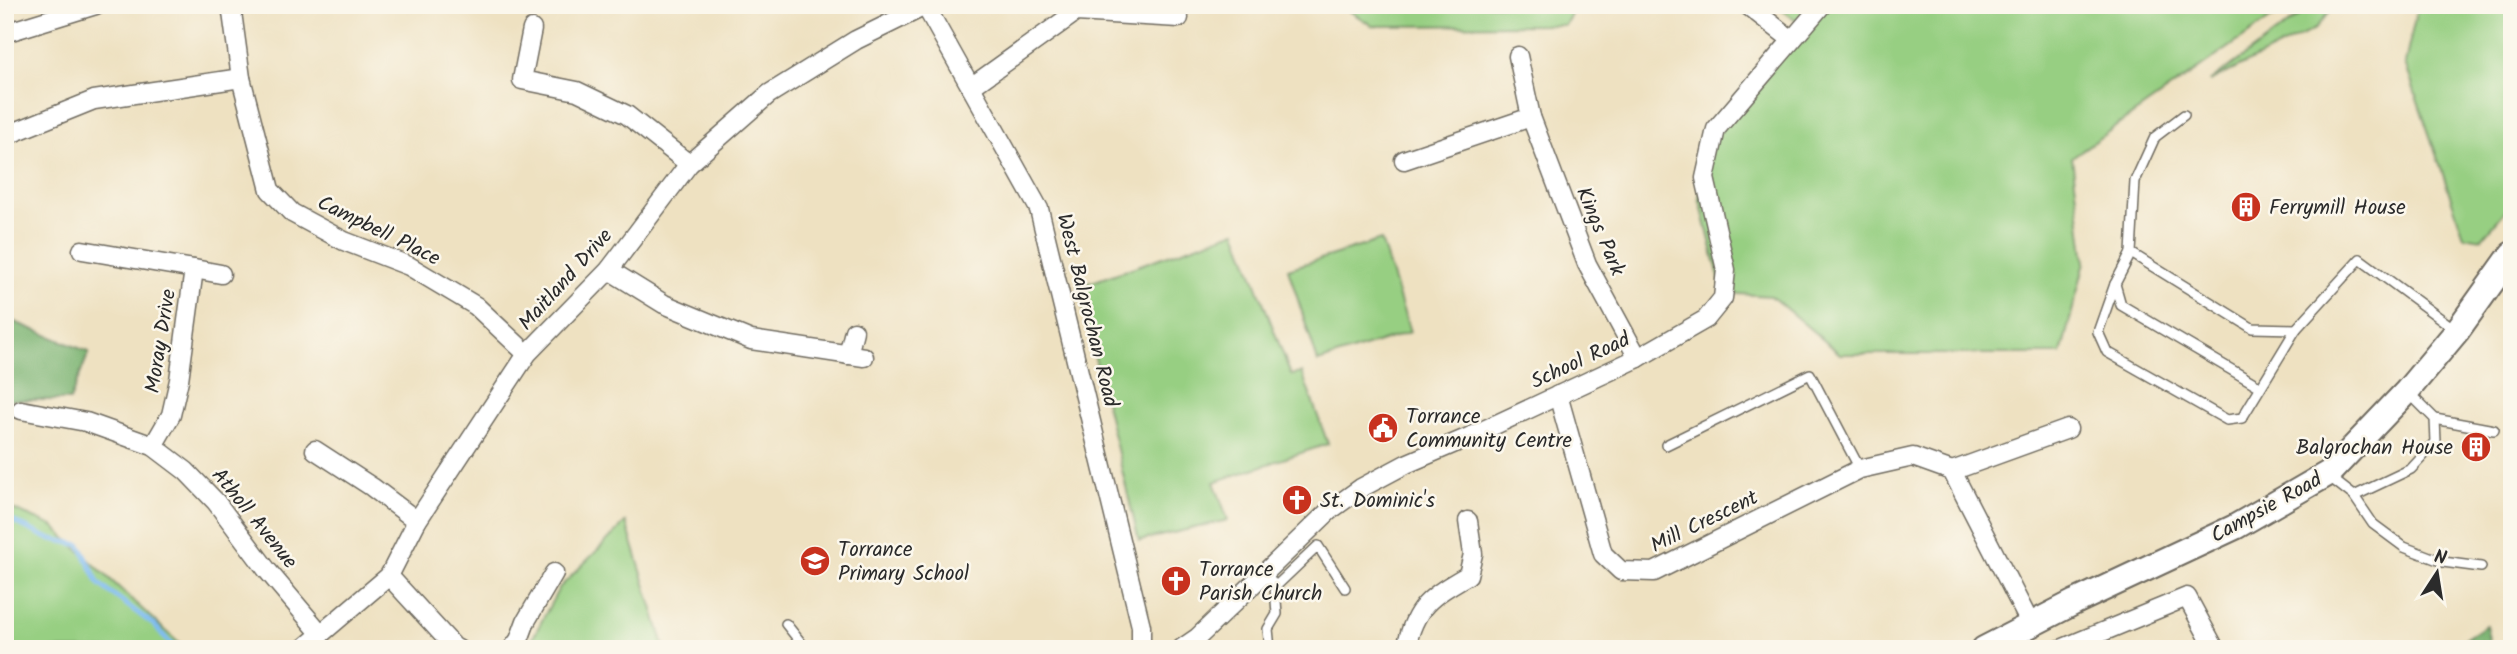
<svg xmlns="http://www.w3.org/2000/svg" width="2517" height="654" font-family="Kalam,sans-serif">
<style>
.green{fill:#97cf82;stroke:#617d56;stroke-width:2}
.forest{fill:#79b270;stroke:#526e4e;stroke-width:2}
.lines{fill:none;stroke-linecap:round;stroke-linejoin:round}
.stream{stroke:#7fbcf2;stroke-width:5}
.lane-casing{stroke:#6f6b60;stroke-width:12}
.street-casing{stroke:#6f6b60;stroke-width:21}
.secondary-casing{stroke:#6f6b60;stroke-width:28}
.lane{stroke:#fff;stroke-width:9}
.street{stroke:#fff;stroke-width:18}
.secondary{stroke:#fff;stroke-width:24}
.labels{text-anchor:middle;stroke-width:5;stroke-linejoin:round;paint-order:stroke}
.poi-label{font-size:21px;fill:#2b2b2b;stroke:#fbf7ec;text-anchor:start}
.street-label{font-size:21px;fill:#2b2b2b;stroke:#fbf7ec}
</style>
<rect width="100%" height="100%" fill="#fbf7ec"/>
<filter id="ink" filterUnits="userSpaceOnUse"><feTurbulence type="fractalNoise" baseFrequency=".0143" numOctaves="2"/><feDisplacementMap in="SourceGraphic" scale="14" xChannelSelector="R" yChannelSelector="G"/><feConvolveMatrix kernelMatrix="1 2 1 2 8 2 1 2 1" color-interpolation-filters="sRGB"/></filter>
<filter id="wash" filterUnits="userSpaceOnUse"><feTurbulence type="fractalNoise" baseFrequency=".00686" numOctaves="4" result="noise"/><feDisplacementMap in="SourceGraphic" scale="28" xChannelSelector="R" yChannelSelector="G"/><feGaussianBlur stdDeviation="1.57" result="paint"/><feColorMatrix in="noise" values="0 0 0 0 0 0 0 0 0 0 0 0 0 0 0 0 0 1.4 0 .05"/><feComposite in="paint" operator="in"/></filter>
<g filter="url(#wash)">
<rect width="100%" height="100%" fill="#eee1c1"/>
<g class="green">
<polygon points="1340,5 1576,5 1565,25 1373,26"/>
<polygon points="1775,5 2290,5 2072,157 2085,262 2061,354 1840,354 1771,296 1723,293 1699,197 1716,129 1804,26"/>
<polygon points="2301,5 2335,5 2315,29 2209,82 2302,14"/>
<polygon points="2409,5 2512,5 2512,203 2482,239 2464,236 2405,63 2417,9"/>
<polygon points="1236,231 1291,375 1302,373 1328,444 1214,482 1228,520 1139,541 1078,287"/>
<polygon points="1381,240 1410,332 1318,362 1288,269"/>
<polygon points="5,506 53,526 185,649 5,649"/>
<polygon points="626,522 665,649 527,649 559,588"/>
</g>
<g class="forest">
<polygon points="5,318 89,352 70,400 5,400"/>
<polygon points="2486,625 2491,649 2449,649"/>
</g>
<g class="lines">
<polyline class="stream" points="5,517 47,538 80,545 99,584 154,625 175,649"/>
</g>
</g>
<g filter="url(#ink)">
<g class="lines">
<g class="lane-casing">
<g id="lane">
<polyline points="2184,115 2155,137 2135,181 2131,253 2252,328 2296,329 2360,259 2456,330"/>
<polyline points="2131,253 2115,284 2121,305 2259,386"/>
<polyline points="2115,284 2098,332 2107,352 2227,420 2242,418 2296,329"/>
<polyline points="2435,419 2494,430"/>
<polyline points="1666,445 1810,374 1860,469"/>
<polyline points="2327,475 2354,496 2373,524 2404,547 2443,562 2481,567"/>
<polyline points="2354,496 2411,469 2436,442 2435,419 2407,391"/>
<polyline points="1266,572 1275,587 1277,614 1268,629 1270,649"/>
<polyline points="1275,587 1318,546 1345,588"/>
<polyline points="786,624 806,649"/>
</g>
</g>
<g class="street-casing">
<g id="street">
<polyline points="231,5 241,78 270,190 292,213 344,241 409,266 476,306 527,354"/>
<polyline points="925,5 1039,209 1141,626 1141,649"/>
<polyline points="1747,5 1792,40"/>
<polyline points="532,29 522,80 577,91 627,115 689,164"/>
<polyline points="5,33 96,5"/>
<polyline points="1518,56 1531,117 1587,264 1638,358"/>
<polyline points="971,87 1076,12 1179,18"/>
<polyline points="5,136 94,100 241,78"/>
<polyline points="1404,160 1531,117"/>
<polyline points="82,250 194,269 179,380 171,415 153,446"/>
<polyline points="194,269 221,274"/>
<polyline points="609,270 664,304 751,340 864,357"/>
<polyline points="848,355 854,331"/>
<polyline points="1558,395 1603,554 1621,571 1654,572 1860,469 1913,457 1952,471 2031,625"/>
<polyline points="21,410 86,422 153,446 186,471 216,502 267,570 321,634"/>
<polyline points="315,450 372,487 417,521"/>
<polyline points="1952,471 2068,429"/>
<polyline points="389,576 455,648 458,649"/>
<polyline points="303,649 389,576 417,521 527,354 609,270 689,164 769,94 856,40 925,6"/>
<polyline points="512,649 519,640 526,621 554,573"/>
<polyline points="1181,649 1197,638 1329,511 1361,488 1406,464 1469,437 1638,358 1706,319 1723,298 1726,270 1705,178 1716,129 1822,5"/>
<path d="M1406,649c8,-43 26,-53 62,-74l5,-21 -5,-33"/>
<polyline points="2061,649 2187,597 2215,649"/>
</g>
</g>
<g class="secondary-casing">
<polyline id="secondary" points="1984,649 2075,602 2235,527 2329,473 2407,391 2457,331 2512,254"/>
</g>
<use href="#lane" class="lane"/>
<use href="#street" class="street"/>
<use href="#secondary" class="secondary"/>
</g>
</g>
<defs>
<g id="building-disc" transform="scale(1.575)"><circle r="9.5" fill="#c8321e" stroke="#fbf7ec"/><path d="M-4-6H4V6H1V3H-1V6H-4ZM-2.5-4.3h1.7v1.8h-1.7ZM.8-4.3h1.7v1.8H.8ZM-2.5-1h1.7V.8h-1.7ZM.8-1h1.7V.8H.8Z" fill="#fff"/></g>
<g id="civic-disc" transform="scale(1.575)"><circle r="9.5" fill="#c8321e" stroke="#fbf7ec"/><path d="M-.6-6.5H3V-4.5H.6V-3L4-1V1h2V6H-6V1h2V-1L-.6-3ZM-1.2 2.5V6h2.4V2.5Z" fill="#fff"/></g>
<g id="church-disc" transform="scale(1.575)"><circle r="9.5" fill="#c8321e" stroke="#fbf7ec"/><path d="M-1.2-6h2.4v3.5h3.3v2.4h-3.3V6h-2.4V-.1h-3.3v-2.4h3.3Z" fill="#fff"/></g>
<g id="school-disc" transform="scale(1.575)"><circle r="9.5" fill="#c8321e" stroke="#fbf7ec"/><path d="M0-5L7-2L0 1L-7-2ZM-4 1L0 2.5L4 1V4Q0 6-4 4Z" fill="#fff"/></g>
</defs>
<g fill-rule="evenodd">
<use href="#building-disc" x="2246" y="207"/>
<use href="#civic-disc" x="1383" y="428"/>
<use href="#building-disc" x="2476" y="447"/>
<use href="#church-disc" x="1297" y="500"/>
<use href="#school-disc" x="815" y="561"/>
<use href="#church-disc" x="1176" y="581"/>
</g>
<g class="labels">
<g class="poi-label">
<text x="2269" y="214">Ferrymill House</text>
<text x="1406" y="423">Torrance<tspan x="1406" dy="24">Community Centre</tspan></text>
<text x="2453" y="454" text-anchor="end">Balgrochan House</text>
<text x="1320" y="507">St. Dominic's</text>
<text x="838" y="556">Torrance<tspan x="838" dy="24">Primary School</tspan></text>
<text x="1199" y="576">Torrance<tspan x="1199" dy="24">Parish Church</tspan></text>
</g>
<g class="street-label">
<text transform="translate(379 230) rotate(26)" y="7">Campbell Place</text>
<text transform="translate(1601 231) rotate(67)" y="7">Kings Park</text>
<text transform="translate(565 279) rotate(-48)" y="7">Maitland Drive</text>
<text transform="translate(1088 310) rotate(76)" y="7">West Balgrochan Road</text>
<text transform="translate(160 341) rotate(-81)" y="7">Moray Drive</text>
<text transform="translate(1580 360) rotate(-25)" y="7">School Road</text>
<text transform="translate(2266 507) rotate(-29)" y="7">Campsie Road</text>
<text transform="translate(255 518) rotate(51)" y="7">Atholl Avenue</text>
<text transform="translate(1704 521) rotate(-26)" y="7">Mill Crescent</text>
</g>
</g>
<rect width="2517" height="654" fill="none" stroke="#fbf7ec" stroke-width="28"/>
<g transform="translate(2437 573) rotate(12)" stroke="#fbf7ec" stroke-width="5" paint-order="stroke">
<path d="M0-5L12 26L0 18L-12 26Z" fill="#2b2b2b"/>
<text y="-10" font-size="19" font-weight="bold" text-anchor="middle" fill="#2b2b2b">N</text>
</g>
</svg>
